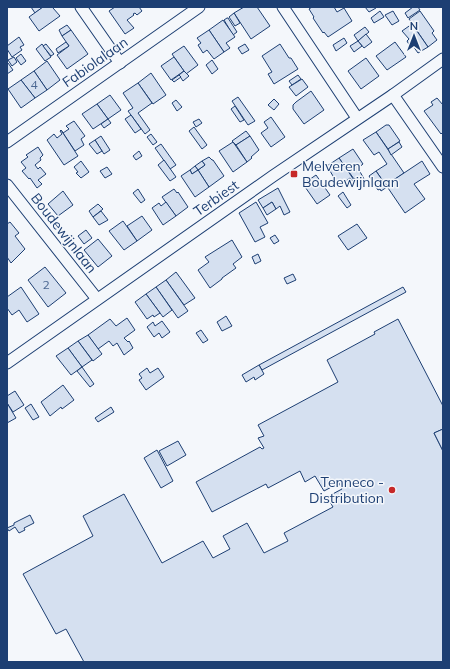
<svg xmlns="http://www.w3.org/2000/svg" width="450" height="669" font-family="Mulish,sans-serif">
<style>
.building{fill:#d5e0f0;stroke:#1d3f73}
.lines{fill:none;stroke-linecap:round;stroke-linejoin:round}
.minor-casing{stroke:#1d3f73;stroke-width:13}
.minor{stroke:#f4f7fb;stroke-width:11}
.poi-dot{fill:#c62828;stroke:#f4f7fb;stroke-width:1.5}
.labels{text-anchor:middle;stroke-width:3;stroke-linejoin:round;paint-order:stroke}
.number-label{font-size:12px;fill:#4b6792}
.street-label{font-size:14px;fill:#1d3f73;stroke:#f4f7fb}
.poi-label{font-size:14px;fill:#1d3f73;stroke:#f4f7fb;text-anchor:start}
</style>
<rect width="100%" height="100%" fill="#f4f7fb"/>
<g class="building">
<polygon points="31,7 43,7 35,13"/>
<polygon points="43,7 54,7 53,8 60,16 39,31 29,17"/>
<polygon points="115,7 139,7 142,11 137,15 135,13 133,14 134,15 127,20 134,28 125,34 109,11"/>
<polygon points="244,7 257,7 270,26 251,39 234,13"/>
<polygon points="312,7 334,7 337,12 344,8 352,21 328,37 324,32 323,33 313,18 314,17 309,9"/>
<polygon points="365,7 376,7 376,8 369,12"/>
<polygon points="413,7 418,7 420,10 408,18 405,13"/>
<polygon points="380,11 384,17 374,23 371,18"/>
<polygon points="393,11 399,21 392,25 385,15"/>
<polygon points="420,11 434,31 432,33 437,40 428,47 409,19"/>
<polygon points="234,13 240,23 235,26 229,17"/>
<polygon points="227,18 228,18 237,32 233,35 224,20"/>
<polygon points="223,20 235,37 226,43 230,48 224,52 209,30"/>
<polygon points="412,24 428,47 418,53 413,46 411,48 407,41 409,39 402,31"/>
<polygon points="67,25 71,30 62,36 59,30"/>
<polygon points="365,27 369,32 358,41 354,35"/>
<polygon points="71,30 88,54 67,69 57,55 69,46 62,36"/>
<polygon points="209,30 224,52 214,59 207,50 203,53 198,45 201,43 197,38"/>
<polygon points="366,34 372,42 364,48 358,41"/>
<polygon points="19,37 24,45 20,47 22,50 12,57 7,49 7,46"/>
<polygon points="344,38 347,43 336,51 333,45"/>
<polygon points="358,41 362,46 354,52 350,46"/>
<polygon points="66,42 69,46 58,53 56,49"/>
<polygon points="395,42 406,57 387,70 376,56"/>
<polygon points="42,44 51,57 45,61 36,49"/>
<polygon points="46,44 54,54 51,56 43,46"/>
<polygon points="245,44 249,50 242,54 238,48"/>
<polygon points="280,44 289,58 291,58 298,69 274,84 268,74 272,72 262,56"/>
<polygon points="184,46 198,65 186,74 172,54"/>
<polygon points="21,54 26,61 21,65 16,58"/>
<polygon points="14,57 17,62 12,66 8,60"/>
<polygon points="174,57 184,71 171,80 161,66"/>
<polygon points="366,58 379,76 361,89 348,71"/>
<polygon points="212,60 218,69 212,74 206,65"/>
<polygon points="47,61 60,80 47,90 34,71"/>
<polygon points="8,63 13,70 7,74 7,64"/>
<polygon points="34,71 47,90 35,98 21,80"/>
<polygon points="184,71 189,76 183,81 179,75"/>
<polygon points="151,73 166,95 153,104 138,83"/>
<polygon points="179,75 181,77 174,82 172,80"/>
<polygon points="298,75 301,79 292,85 289,81"/>
<polygon points="302,79 308,87 296,96 289,87"/>
<polygon points="21,80 35,98 21,108 8,89"/>
<polygon points="138,83 152,103 138,113 150,130 145,134 128,111 133,108 123,93"/>
<polygon points="311,91 324,110 304,124 293,109 293,105 296,102"/>
<polygon points="110,95 121,110 108,119 97,104"/>
<polygon points="238,97 255,121 248,125 232,101"/>
<polygon points="437,98 443,105 443,132 441,134 424,111 433,105 431,102"/>
<polygon points="274,99 279,104 274,110 268,105"/>
<polygon points="176,100 182,107 177,111 172,103"/>
<polygon points="97,104 108,119 93,129 82,114"/>
<polygon points="235,106 244,120 240,122 231,109"/>
<polygon points="131,115 141,129 135,133 125,119"/>
<polygon points="271,117 285,137 271,147 261,133 268,128 264,122"/>
<polygon points="108,119 111,123 104,128 101,124"/>
<polygon points="199,119 202,123 196,127 193,122"/>
<polygon points="74,121 85,136 81,139 84,145 75,151 61,130 63,133 69,129 66,126"/>
<polygon points="386,125 389,125 400,141 388,149 376,132"/>
<polygon points="194,127 207,145 202,149 189,131"/>
<polygon points="61,130 78,156 64,165 47,140 54,134 57,138 62,134 60,131"/>
<polygon points="246,131 250,136 236,145 232,141"/>
<polygon points="376,132 404,173 386,185 376,171 387,164 379,152 374,155 363,140"/>
<polygon points="151,134 157,142 153,145 147,137"/>
<polygon points="101,136 110,150 104,154 95,140"/>
<polygon points="250,136 259,150 251,157 252,158 247,162 236,145"/>
<polygon points="95,140 102,151 97,154 89,144"/>
<polygon points="233,142 247,162 233,172 219,151"/>
<polygon points="399,142 402,147 391,155 388,149"/>
<polygon points="161,144 176,165 170,169 155,148"/>
<polygon points="38,147 43,155 40,158 41,160 35,165 38,169 40,167 46,174 38,180 42,184 37,188 30,178 29,179 22,171 26,168 21,162 28,157 26,155"/>
<polygon points="353,149 363,164 358,168 364,179 358,183 355,178 354,179 339,158"/>
<polygon points="139,151 142,156 136,160 133,156"/>
<polygon points="209,157 212,160 213,160 224,176 209,187 198,170 205,165 202,161"/>
<polygon points="339,158 354,180 352,181 350,178 339,186 327,166"/>
<polygon points="164,160 176,177 170,181 158,165"/>
<polygon points="81,161 89,172 81,178 76,173 78,172 74,167"/>
<polygon points="202,161 205,165 198,170 195,166"/>
<polygon points="422,161 430,174 414,184 425,199 405,213 386,185"/>
<polygon points="195,166 198,170 192,174 190,170"/>
<polygon points="107,167 112,174 105,178 100,171"/>
<polygon points="190,170 192,174 198,170 209,187 195,197 181,176"/>
<polygon points="376,171 387,187 381,191 380,189 378,190 369,176"/>
<polygon points="316,175 330,195 317,204 303,184"/>
<polygon points="278,188 290,212 284,215 280,206 276,209 272,202 263,208 258,200"/>
<polygon points="138,189 145,200 141,203 133,193"/>
<polygon points="174,189 177,193 178,192 188,207 176,216 162,197"/>
<polygon points="63,191 73,205 58,216 48,204"/>
<polygon points="343,192 351,205 347,208 338,196"/>
<polygon points="166,202 176,216 163,225 152,208 159,203 161,206"/>
<polygon points="256,202 268,223 260,227 265,237 255,242 239,213"/>
<polygon points="272,202 276,209 267,215 263,208"/>
<polygon points="98,204 103,209 93,217 89,211"/>
<polygon points="101,211 108,220 99,225 93,217"/>
<polygon points="142,216 152,230 137,241 127,226"/>
<polygon points="123,221 137,241 124,250 109,231"/>
<polygon points="10,222 19,233 15,236 25,249 11,263 7,257 7,224"/>
<polygon points="357,224 367,238 348,250 338,236"/>
<polygon points="86,230 92,238 84,244 78,236"/>
<polygon points="275,235 279,241 274,244 270,238"/>
<polygon points="98,239 112,256 98,267 84,250"/>
<polygon points="232,240 242,257 233,264 236,268 222,278 222,279 210,288 198,270 209,262 205,257"/>
<polygon points="258,254 261,261 255,264 252,257"/>
<polygon points="45,267 66,293 48,307 28,280"/>
<polygon points="176,272 195,298 184,305 166,280"/>
<polygon points="293,274 296,280 287,284 284,278"/>
<polygon points="166,280 188,311 178,318 156,287"/>
<polygon points="21,287 39,314 27,322 19,310 12,315 7,308 7,297"/>
<polygon points="156,287 172,310 163,317 146,294"/>
<polygon points="403,287 406,292 262,370 259,365"/>
<polygon points="146,294 160,313 154,317 153,315 147,319 135,302"/>
<polygon points="226,316 232,326 222,331 217,322"/>
<polygon points="127,318 135,330 124,338 128,342 129,341 133,348 124,355 117,343 113,346 109,341 98,349 88,335 110,319 116,326"/>
<polygon points="398,319 443,406 443,429 434,433 443,451 443,662 84,662 66,629 56,634 23,574 93,536 83,516 124,494 162,563 203,541 213,558 230,549 223,536 247,523 264,553 288,541 284,533 333,507 327,497 342,489 339,483 324,491 315,476 305,482 300,471 268,488 266,484 212,512 196,482 260,447 262,449 264,448 258,438 264,436 258,425 338,382 327,360 375,334 374,332"/>
<polygon points="162,321 170,332 162,338 159,333 154,337 147,327 153,322 155,326"/>
<polygon points="201,330 208,340 203,343 196,333"/>
<polygon points="88,335 102,354 93,361 78,341"/>
<polygon points="78,341 92,360 82,367 68,348"/>
<polygon points="68,348 82,367 71,375 56,356"/>
<polygon points="259,365 264,374 255,380 254,377 246,382 242,375"/>
<polygon points="82,367 94,384 90,387 77,371"/>
<polygon points="147,368 150,373 158,368 164,377 146,390 139,380 142,378 139,374"/>
<polygon points="63,385 74,400 62,409 61,407 50,416 41,402"/>
<polygon points="15,391 24,405 13,412 7,403 7,396"/>
<polygon points="7,403 16,418 7,423"/>
<polygon points="31,404 39,417 33,420 25,408"/>
<polygon points="111,407 114,412 98,422 95,418"/>
<polygon points="443,429 443,451 434,433"/>
<polygon points="178,441 186,455 167,466 159,451"/>
<polygon points="157,450 173,481 161,488 144,458"/>
<polygon points="30,515 34,523 24,528 25,530 19,533 15,527 9,531 7,528 14,525 14,523"/>
</g>
<g class="lines">
<g class="minor-casing">
<g id="minor">
<polyline points="81,7 120,63"/>
<polyline points="283,7 357,118"/>
<polyline points="393,95 443,167"/>
<polyline points="7,142 199,7"/>
<polyline points="7,185 97,299"/>
<polyline points="7,363 273,176 393,95 443,59"/>
</g>
</g>
<use href="#minor" class="minor"/>
</g>
<g class="poi-dot">
<rect x="290" y="170" width="8" height="8" rx="2"/>
<circle cx="392" cy="490" r="4"/>
</g>
<g class="labels">
<g class="number-label">
<text x="34" y="89">4</text>
<text x="46" y="289">2</text>
</g>
<g class="street-label">
<text transform="translate(95 62) rotate(-35)" y="5">Fabiolalaan</text>
<text transform="translate(216 198) rotate(-35)" y="5">Terbiest</text>
<text transform="translate(64 233) rotate(52)" y="5">Boudewijnlaan</text>
</g>
<g class="poi-label">
<text x="302" y="171">Melveren<tspan x="302" dy="16">Boudewijnlaan</tspan></text>
<text x="384" y="487" text-anchor="end">Tenneco -<tspan x="384" dy="16">Distribution</tspan></text>
</g>
</g>
<rect width="450" height="669" fill="none" stroke="#1d3f73" stroke-width="16"/>
<g transform="translate(414 36)" stroke="#f4f7fb" stroke-width="3" paint-order="stroke">
<path d="M0-3L7 15L0 10L-7 15Z" fill="#1d3f73"/>
<text y="-6" font-size="11" font-weight="bold" text-anchor="middle" fill="#1d3f73">N</text>
</g>
</svg>
